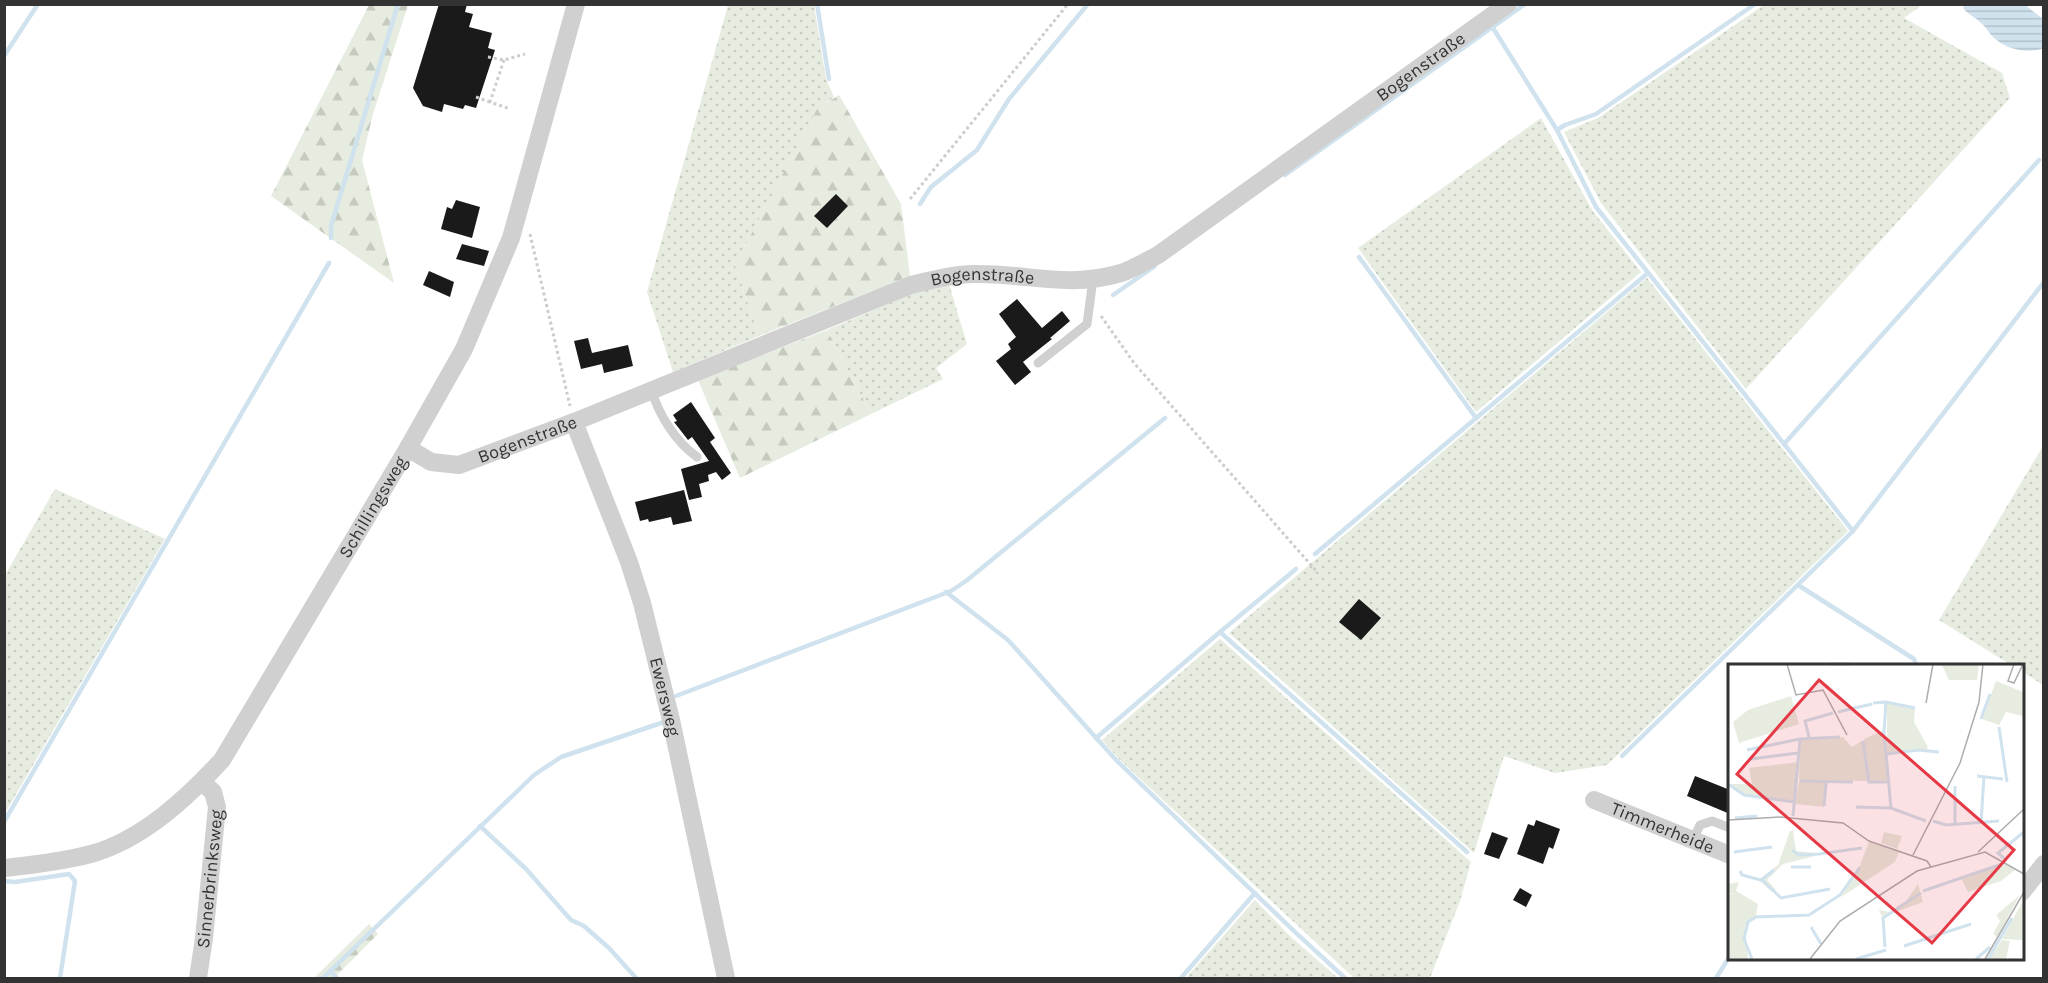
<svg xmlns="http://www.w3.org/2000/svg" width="2048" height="983" font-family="Karla,sans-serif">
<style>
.grass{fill:url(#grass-dots)}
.forest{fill:url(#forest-firs)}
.water{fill:url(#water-rules)}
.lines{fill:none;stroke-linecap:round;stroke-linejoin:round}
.stream{stroke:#cfe2ee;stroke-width:4.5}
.building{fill:#1a1a1a}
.path{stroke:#cdcdcd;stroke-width:3;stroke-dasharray:3 3;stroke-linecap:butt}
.service{stroke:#d0d0d0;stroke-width:9}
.minor{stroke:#d0d0d0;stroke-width:18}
.labels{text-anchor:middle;stroke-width:6;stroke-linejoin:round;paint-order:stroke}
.street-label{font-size:18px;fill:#333;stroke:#fff}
.inset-river{fill:none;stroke:#cfe2ee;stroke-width:3}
.inset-road{fill:none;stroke:#adadad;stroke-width:1.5}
.view{fill:#e63946;fill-opacity:0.15;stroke:#e63946;stroke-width:3}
.inset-edge{fill:none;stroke:#333;stroke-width:3}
</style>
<defs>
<pattern id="grass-dots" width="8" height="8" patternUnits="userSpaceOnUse" patternTransform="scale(1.5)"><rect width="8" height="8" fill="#e6ecdf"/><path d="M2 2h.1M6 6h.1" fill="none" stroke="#c6cbc0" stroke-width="1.8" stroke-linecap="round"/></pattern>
<pattern id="forest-firs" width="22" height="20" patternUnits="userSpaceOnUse" patternTransform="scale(1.5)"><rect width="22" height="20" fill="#e6ecdf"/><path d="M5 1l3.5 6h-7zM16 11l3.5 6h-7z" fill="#c6cbc0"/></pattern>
<pattern id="water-rules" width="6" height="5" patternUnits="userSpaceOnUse" patternTransform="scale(1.5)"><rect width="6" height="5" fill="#cfe2ee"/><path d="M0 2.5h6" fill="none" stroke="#b2c2cd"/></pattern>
</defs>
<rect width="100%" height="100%" fill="#fff"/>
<g class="grass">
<polygon points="728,5 814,5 826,79 834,97 817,110 735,265 759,336 673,372 647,292"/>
<polygon points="1764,5 1922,5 1904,18 2002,73 2010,98 1746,389 1601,203 1564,132 1598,118"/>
<polygon points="1541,118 1592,210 1641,272 1476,412 1358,248"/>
<polygon points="1647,278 1848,531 1607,765 1555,773 1504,756 1474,853 1229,633"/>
<polygon points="949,284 967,344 936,368 943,379 871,414 827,330 916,292"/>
<polygon points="2043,446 2043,685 2023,672 2022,665 2011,665 1939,620"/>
<polygon points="55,489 165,539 5,813 5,575"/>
<polygon points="1220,639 1471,862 1460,901 1430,978 1354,978 1119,759 1102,740"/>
<polygon points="1255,900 1292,938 1338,978 1186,978"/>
</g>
<g class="forest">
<polygon points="369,5 408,5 373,114 362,160 394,283 271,196"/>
<polygon points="839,95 901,204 910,276 759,336 735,265 817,109"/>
<polygon points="827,330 871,414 740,478 698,380"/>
<polygon points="369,924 378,934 334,978 314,978"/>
</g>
<path class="water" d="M1965,5h60l18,14v27l-1,3c-17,4 -35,1 -49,-12 -4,-4 -7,-10 -12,-14 -6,-6 -12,-8 -18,-15z"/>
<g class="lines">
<g class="stream">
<polyline points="817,4 829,79"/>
<polyline points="1493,28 1557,130 1596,207 1853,531"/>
<polyline points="4,56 38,4"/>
<polyline points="1557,130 1565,125 1596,114 1755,4"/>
<polyline points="1285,175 1525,4"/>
<polyline points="920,204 931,187 977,150 1009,99 1088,4"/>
<polyline points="331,238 331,226 398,4"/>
<polyline points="1359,257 1476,418"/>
<polyline points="1113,295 1155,266"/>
<polyline points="1784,444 2039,160"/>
<polyline points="1315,554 1648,273"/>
<polyline points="1798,585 1914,659 1916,665"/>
<polyline points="946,592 1008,640 1117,761 1295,932 1345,978"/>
<polyline points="1220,632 1296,569"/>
<polyline points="676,696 951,591 966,581 1165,418"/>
<polyline points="1096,738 1220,632 1467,852"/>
<polyline points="1622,756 1853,531 2044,282"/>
<polyline points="4,822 329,263"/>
<polyline points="480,826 526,869 571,920 584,926 609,948 636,978"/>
<polyline points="4,881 15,882 69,874 75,881 60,978"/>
<polyline points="330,971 337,978"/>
<polyline points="323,978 534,775 561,757 664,722"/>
<polyline points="1181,978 1255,893"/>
<polyline points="1716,978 1730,956"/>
</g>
</g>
<g class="building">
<polygon points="439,4 467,4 465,12 473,14 469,27 492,33 488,48 495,50 476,108 465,105 463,109 444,104 442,112 423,106 413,88"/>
<polygon points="836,194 848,206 827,228 814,216"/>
<polygon points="456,200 480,207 472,238 441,229 447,207 452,209"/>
<polygon points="462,244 489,251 484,266 456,259"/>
<polygon points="429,271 454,282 450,297 423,285"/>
<polygon points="1017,299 1042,328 1062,311 1070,321 1050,338 1052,339 1023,362 1031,372 1015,385 996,361 1011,349 1008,344 1016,337 999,314"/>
<polygon points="588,338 592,353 628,345 633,366 604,373 602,364 581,369 574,341"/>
<polygon points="691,402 715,438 710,442 731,473 722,480 716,472 708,475 709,481 699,484 702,497 689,500 681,469 709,461 692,437 688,440 674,422 677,421 673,415"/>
<polygon points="684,490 692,521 673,525 671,517 649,522 648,519 640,521 635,502"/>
<polygon points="1359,599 1381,618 1361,640 1339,622"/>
<polygon points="1695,776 1730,790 1730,814 1687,796"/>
<polygon points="1536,820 1560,829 1553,849 1549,847 1543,864 1517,854 1528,824 1534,826"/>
<polygon points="1492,832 1508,838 1499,859 1484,854"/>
<polygon points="1520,888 1532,895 1526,907 1513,900"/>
</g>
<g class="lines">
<g class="path">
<polyline points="488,57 504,60 525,54"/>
<polyline points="504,60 490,102 510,109"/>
<polyline points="476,97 490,102"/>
<polyline points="910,199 1068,4"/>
<polyline points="530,234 570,406"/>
<polyline points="1101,316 1134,363 1318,573"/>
</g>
<g class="service">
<polyline points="1038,363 1087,324 1093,279"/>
<path d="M651,389c8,26 24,52 46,68"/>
<polyline points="1693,840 1700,825 1712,821 1730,828"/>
</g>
<g class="minor">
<path id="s1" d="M574,422l55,140 13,41 29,117 55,258"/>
<path id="s2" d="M408,448l23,14 28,3 115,-43 337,-137c21,-5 42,-11 63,-11 53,-1 93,15 147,-1 12,-4 25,-12 37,-18l350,-251"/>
<path id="s3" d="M1594,800l136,55"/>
<path id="s4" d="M4,868c29,-3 60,-7 87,-14 51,-14 96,-56 131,-94l186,-312 56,-99 47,-111 65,-234"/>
<polyline points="2022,892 2044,864"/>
<path id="s5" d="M198,978l6,-40 13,-131 -4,-15 -11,-10"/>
</g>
</g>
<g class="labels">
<g class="street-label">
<text dy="6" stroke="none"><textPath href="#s2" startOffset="1118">Bogenstraße</textPath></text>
<text dy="6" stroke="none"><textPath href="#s2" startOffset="614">Bogenstraße</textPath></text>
<text dy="6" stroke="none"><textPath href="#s2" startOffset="128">Bogenstraße</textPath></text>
<text dy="6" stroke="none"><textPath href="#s4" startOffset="546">Schillingsweg</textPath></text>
<text dy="6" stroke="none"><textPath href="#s1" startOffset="290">Ewersweg</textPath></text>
<text dy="6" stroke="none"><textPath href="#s3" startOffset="74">Timmerheide</textPath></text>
<text dy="6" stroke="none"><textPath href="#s5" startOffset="100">Sinnerbrinksweg</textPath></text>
</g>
</g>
<g transform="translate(1728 664)">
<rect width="296" height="296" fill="#fff"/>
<path d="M268,17l27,11v24l-17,-4 -7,13 -17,-6zM63,32l8,28 -60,19 -6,-21 15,-12zM159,38l28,6 -1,14 14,25 -2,3 -39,4zM156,66l5,52 -20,-1 -5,-42zM115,73l9,10 11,-7 5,41 -69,-1 1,-40zM70,98l-4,39 -50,-7 -14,-10h22l-3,-16zM71,117l27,1 -2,25 -29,-3zM160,184l11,4 -4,10 -54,35 20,-32zM277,200l10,6 -14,11 -33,11 -7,-14zM11,218l-3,9 22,13 -2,12 -11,10 3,33h-20v-65h8l-8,-1v-9zM295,237v39l-21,-1zM274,276l8,1 -4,18h-17z" fill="#e6ecdf"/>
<path d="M62,167h3l3,20 19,2v3l-32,8 -16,16 9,10 -4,2 -13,-12 19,-15zM156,168l18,4 -5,13 -16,-6zM141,178l19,6 -4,9 -24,8zM190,220l5,18 -41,15 -3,-7 10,2 17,-11zM292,231l-23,42 -4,-3 7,-13 -4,-6z" fill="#e6ecdf"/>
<path d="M205,0h46l-2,16h-28l-7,-15z" fill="#e6ecdf"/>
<path class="inset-river" d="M101,0h22M158,38l-2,30 7,76M145,39l13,-1 29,6M110,48l34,-8M253,55l9,-25M271,63l8,55M81,73l-4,-16 28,-8M135,77l6,41h20M19,86l53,-11 40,-2M159,90l31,-4 21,2M23,95l47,-6M249,112l26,3M72,117l53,1M0,120l16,11 51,7M227,122v38M96,142l2,-23M128,143l35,1 35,13M65,152l7,-76M7,154l22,-2M205,157l13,4 53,-4M253,159l3,-47M64,186l7,5 20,-1 43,-6M6,188l38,-5M278,196l-8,-7 26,-21M63,203h20M12,207l2,4 19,5 13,-10M34,216l19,18 49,-9M195,227l79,-27M83,263l10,17M176,282l67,-22M157,283l-2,-29 38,-25M24,295l-8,-20 4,-17 8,-5 53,-2 31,-20 20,-28M128,295l30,-9M248,295l14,-12M260,295l24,-41"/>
<path class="inset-road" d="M59,0l9,31 27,-5 24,45M286,0l-6,17 6,2 9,-19M198,39l7,-39M0,156l52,-3 63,6 26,18 58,20 4,6M250,188l46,-43M185,191l47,-92 19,-61 4,-38M82,295l30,-38 77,-50 68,-19 39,22M257,295l39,-67"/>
<path class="view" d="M91,16l195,170 -82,93 -195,-169z"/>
<rect width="296" height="296" class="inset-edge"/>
</g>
<rect width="2048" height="983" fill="none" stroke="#333333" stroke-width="12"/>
</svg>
